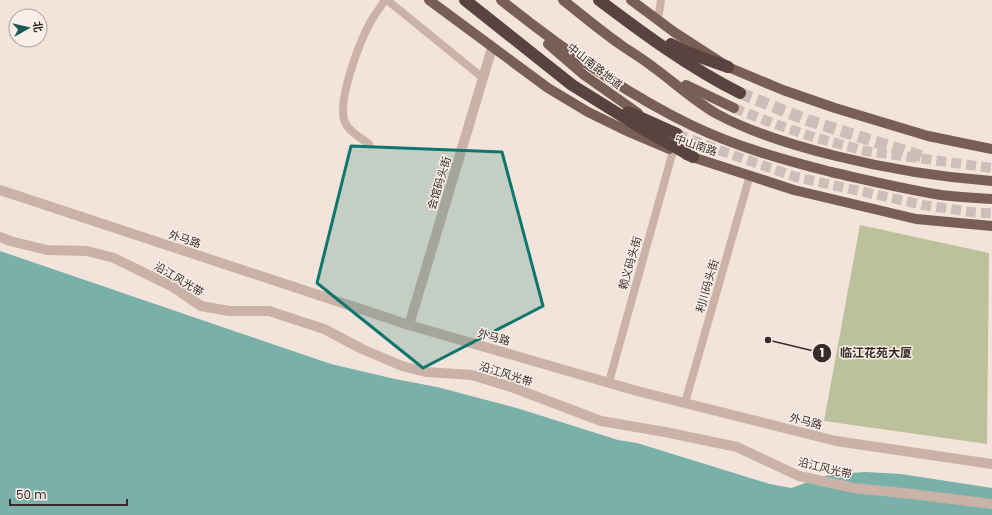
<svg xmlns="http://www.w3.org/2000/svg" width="992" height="515" font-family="Poppins,'Noto Sans SC',sans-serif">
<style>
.green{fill:#bbc29b}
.water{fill:#79b0aa}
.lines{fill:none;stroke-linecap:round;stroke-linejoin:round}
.primary-tunnel{stroke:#cdbfb7;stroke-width:10;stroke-dasharray:10 5;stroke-linecap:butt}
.highway-tunnel{stroke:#cdbfb7;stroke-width:12;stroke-dasharray:12 6;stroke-linecap:butt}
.lane{stroke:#cbb2a7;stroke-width:8}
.street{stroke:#cbb2a7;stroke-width:10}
.primary{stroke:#795e58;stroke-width:10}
.highway{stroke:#58433e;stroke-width:12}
.street-bridge{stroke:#cbb2a7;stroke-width:10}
.marked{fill:#0f766e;fill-opacity:0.2;stroke:#0f766e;stroke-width:3;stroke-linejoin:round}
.labels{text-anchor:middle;stroke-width:3;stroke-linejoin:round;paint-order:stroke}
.street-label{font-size:11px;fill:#372a28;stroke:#faefe8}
.leader{fill:none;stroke:#372a28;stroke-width:1.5}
.callout-dot{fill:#372a28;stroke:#faefe8;stroke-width:1.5}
.mark-label{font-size:12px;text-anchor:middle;font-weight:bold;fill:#fff}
.callout-label{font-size:12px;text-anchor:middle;font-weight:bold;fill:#372a28;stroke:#faefe8;stroke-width:3;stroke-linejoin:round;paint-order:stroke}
</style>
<rect width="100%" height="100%" fill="#f2e4db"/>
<polygon class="green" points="860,225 989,253 987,444 824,421"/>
<polygon class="water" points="0,251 331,364 395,379 437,387 520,409 618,440 637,443 770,484 791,488 831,474 866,472 901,474 992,488 992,515 0,515"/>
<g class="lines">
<g class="primary-tunnel">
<polyline points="734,108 772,123 810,136 865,151 992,168"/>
<polyline points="677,134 727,153 796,177 923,205 978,213 992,213"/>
</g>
<polyline class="highway-tunnel" points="740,93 807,120 927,158"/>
<g class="lane">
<polyline points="387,0 483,78"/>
<polyline points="658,20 661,0"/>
<path d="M369,144c-8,-6 -20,-12 -24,-22 -9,-19 15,-81 25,-99 4,-8 10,-15 15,-23"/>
<polyline points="609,382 673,151"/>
<polyline points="685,403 750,175"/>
</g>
<g class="street">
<polyline points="0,190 409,325 637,391 836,441 992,464"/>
<polyline points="0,237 10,241 47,250 87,251 114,258 173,287 201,306 229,311 269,311 324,329 362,349 402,366 426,372 472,375 514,388 601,421 665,432"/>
<polyline points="409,325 492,48"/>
</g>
<g class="primary">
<polyline points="429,0 548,88 588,112 629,132 669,149"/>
<path d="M501,0c60,48 123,93 192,126 44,21 91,34 138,46 36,8 73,17 110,23 17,2 34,3 51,4"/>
<path d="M563,0c19,15 38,31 58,45 10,7 22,14 32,22 21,15 41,34 64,47 37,20 78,32 119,42 52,13 103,21 156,25"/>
<polyline points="631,0 674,32 728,67 783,90 835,108 928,136 992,149"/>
<polyline points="548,44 584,75 638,113"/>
<polyline points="686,85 734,108"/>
<polyline points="686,155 794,190 916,219 992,226"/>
</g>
<g class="highway">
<polyline points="465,0 572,85 646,131 693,157"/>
<path d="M599,0c45,34 91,68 141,93"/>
<polyline points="671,44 689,53 728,67"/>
<polyline points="628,112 677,134"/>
</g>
<polyline class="street-bridge" points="665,432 737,447 799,476 854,488 912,494 992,504"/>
</g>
<path class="marked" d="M351,146l151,6 41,154 -120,62 -106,-85z"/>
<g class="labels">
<g class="street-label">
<text transform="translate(595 66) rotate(38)" y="4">中山南路地道</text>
<text transform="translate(696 145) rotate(19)" y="4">中山南路</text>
<text transform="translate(439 183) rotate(-73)" y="4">会馆码头街</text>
<text transform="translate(185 239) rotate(18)" y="4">外马路</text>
<text transform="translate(630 263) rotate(-74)" y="4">赖义码头街</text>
<text transform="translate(179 279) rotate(31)" y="4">沿江风光带</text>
<text transform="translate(707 286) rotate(-74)" y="4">利川码头街</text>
<text transform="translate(494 337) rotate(16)" y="4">外马路</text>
<text transform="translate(506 374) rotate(18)" y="4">沿江风光带</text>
<text transform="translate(806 421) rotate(14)" y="4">外马路</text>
<text transform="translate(825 468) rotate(14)" y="4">沿江风光带</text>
</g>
</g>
<path class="leader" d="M768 340L822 353"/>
<g class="callout-dot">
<circle cx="768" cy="340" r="4"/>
<circle cx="822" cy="353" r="10"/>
</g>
<g class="mark-label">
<text x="822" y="357">1</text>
</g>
<g class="callout-label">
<text x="876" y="357">临江花苑大厦</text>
</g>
<g transform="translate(28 28) rotate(82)"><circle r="19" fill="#faefe8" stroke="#aca09b"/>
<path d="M0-3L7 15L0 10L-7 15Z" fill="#1c5a54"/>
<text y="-6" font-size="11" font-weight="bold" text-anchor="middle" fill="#372a28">北</text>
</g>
<path d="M10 499v6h117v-6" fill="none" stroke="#372a28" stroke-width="2"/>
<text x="16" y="499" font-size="12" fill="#372a28" stroke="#faefe8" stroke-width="3" paint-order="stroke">50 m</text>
</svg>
